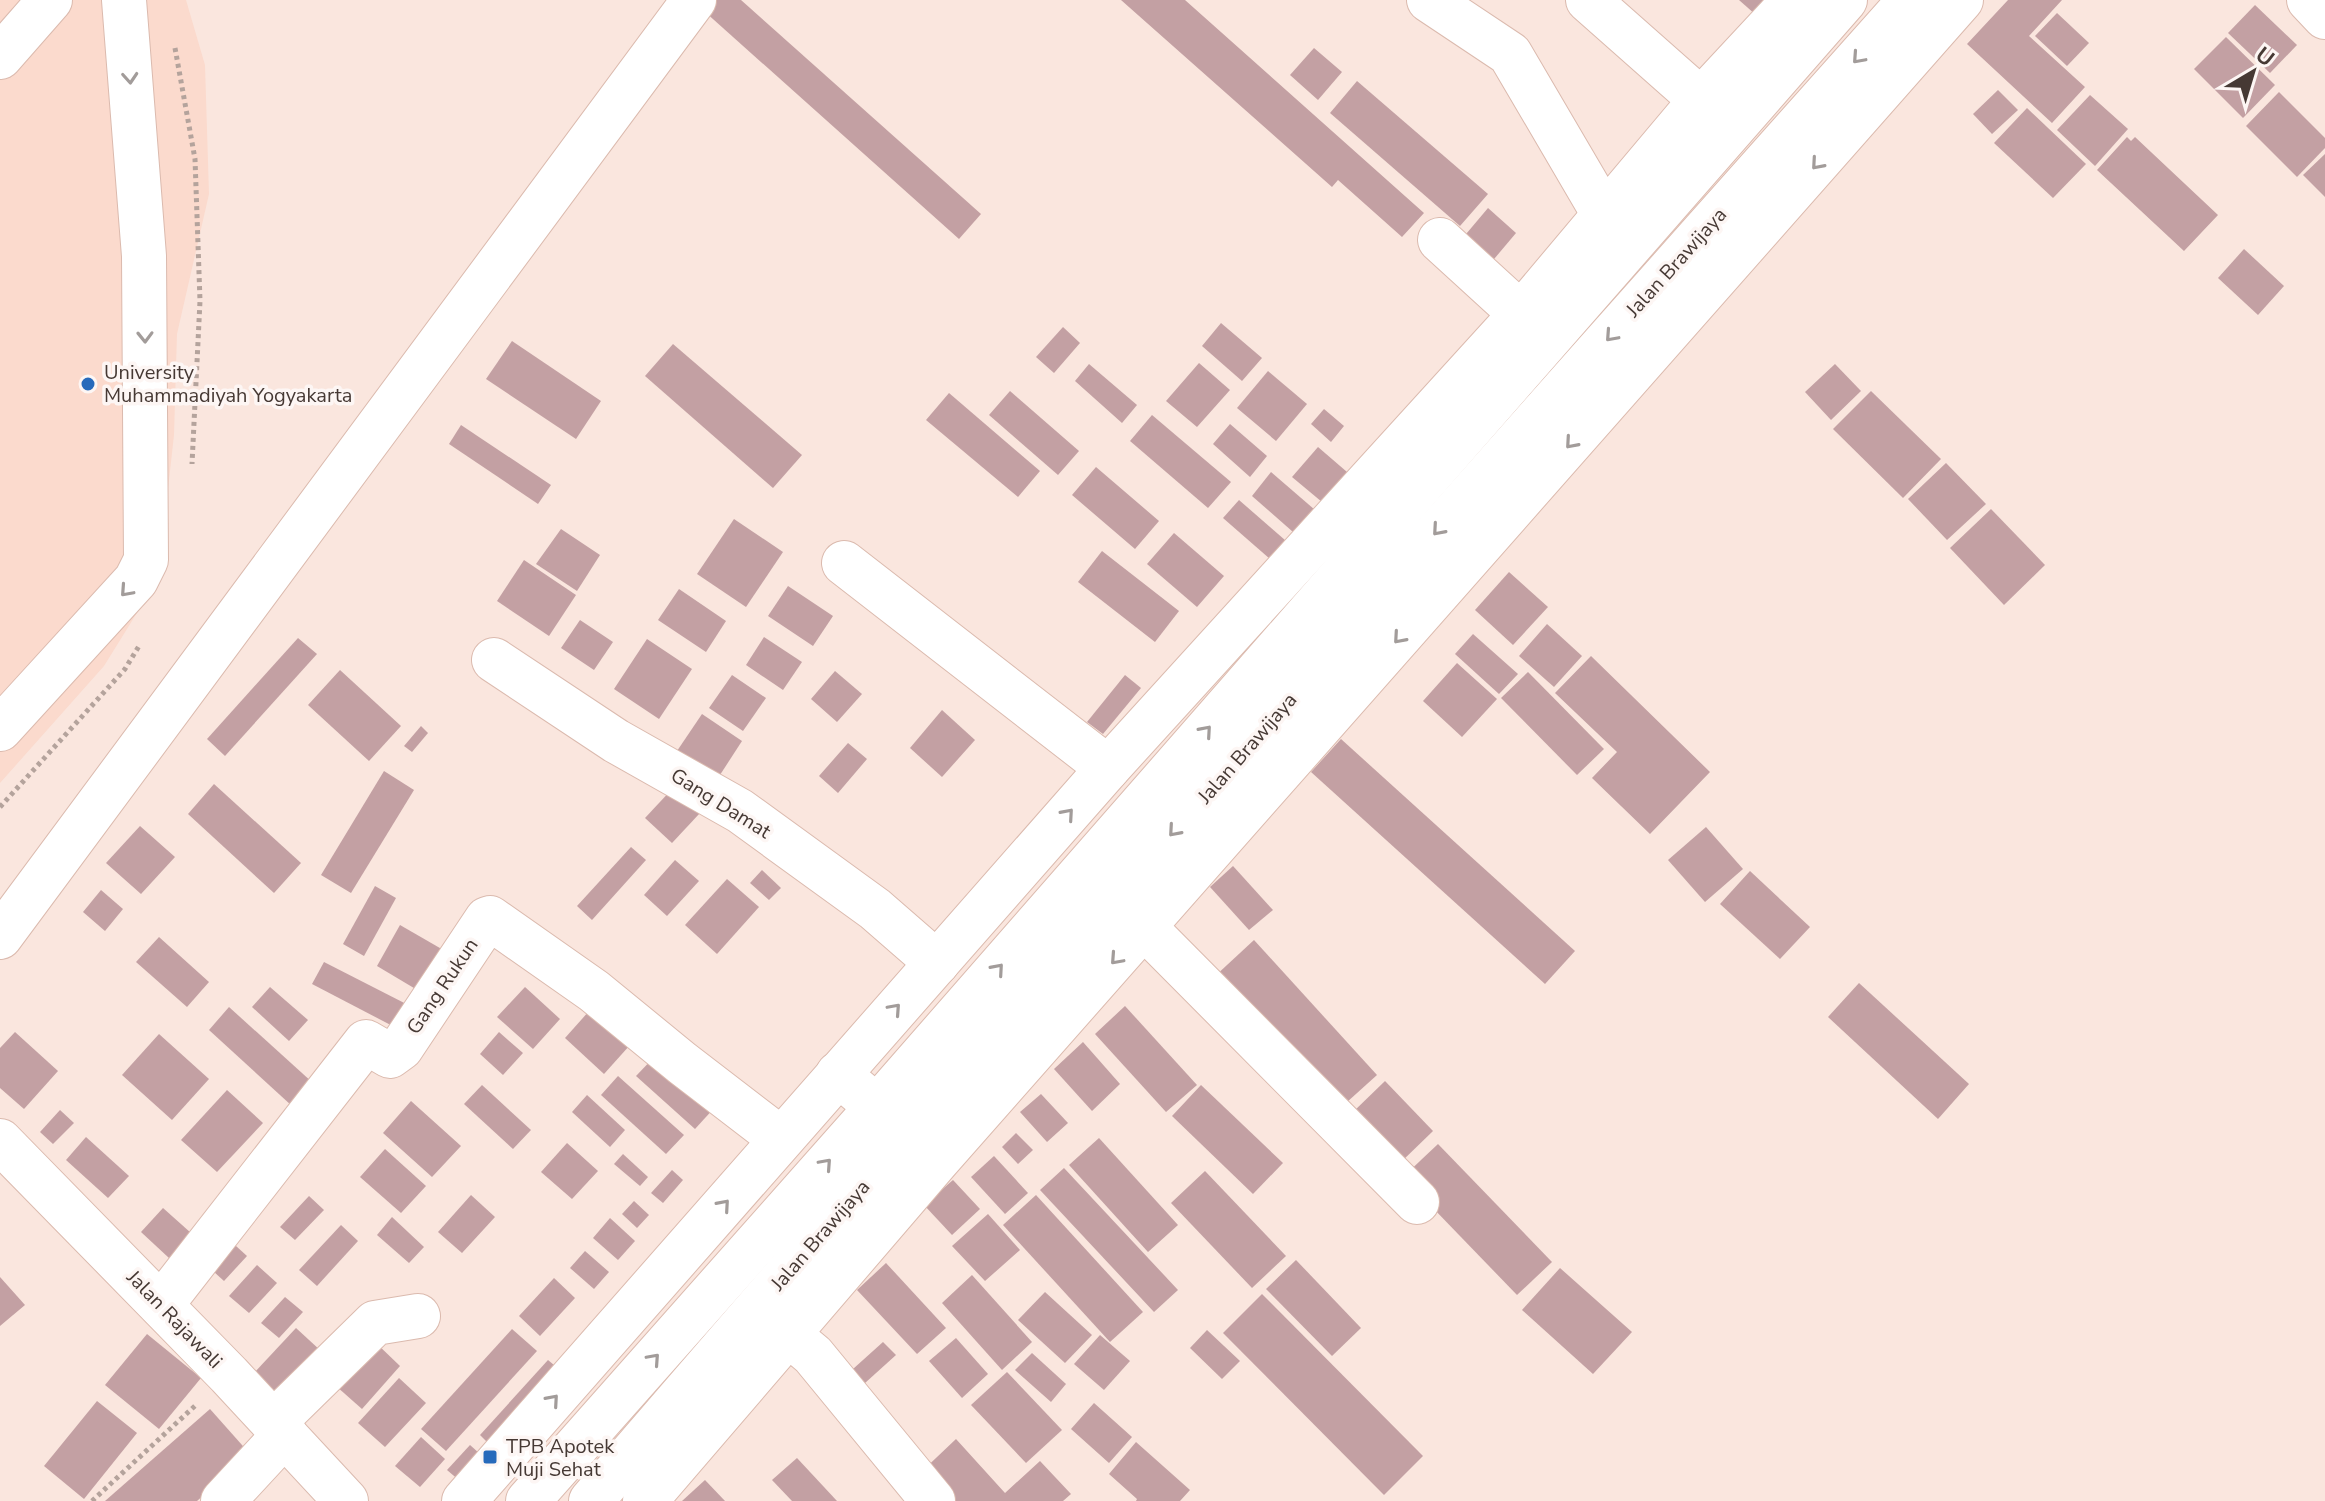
<svg xmlns="http://www.w3.org/2000/svg" width="2325" height="1501" font-family="'Nunito Sans',sans-serif">
<style>
.built{fill:#fbdacd}
.building{fill:#c3a0a3}
.lines{fill:none;stroke-linecap:round;stroke-linejoin:round}
.minor-casing{stroke:#dbbaae;stroke-width:46}
.highway-casing{stroke:#dbbaae;stroke-width:46}
.path{stroke:#b4a39c;stroke-width:5;stroke-dasharray:4 4;stroke-linecap:butt}
.minor{stroke:#fff;stroke-width:44}
.highway{stroke:#fff;stroke-width:44}
.oneway{stroke:#a29c9a}
.poi-dot{fill:#276abb;stroke:#fdf6f4;stroke-width:3}
.labels{text-anchor:middle;stroke-width:7;stroke-linejoin:round;paint-order:stroke}
.street-label{font-size:20px;fill:#463934;stroke:#fdf6f4}
.poi-label{font-size:20px;fill:#463934;stroke:#fdf6f4;text-anchor:start}
</style>
<rect width="100%" height="100%" fill="#fae6de"/>
<polygon class="built" points="0,0 186,0 205,65 209,194 177,334 174,435 158,579 104,666 0,783"/>
<g class="building">
<polygon points="714,0 741,0 981,214 959,239 704,11"/>
<polygon points="1121,0 1185,0 1424,213 1402,237 1338,180 1332,187"/>
<polygon points="1739,0 1785,0 1765,23"/>
<polygon points="2008,0 2062,0 2029,36 2085,87 2052,123 1967,44"/>
<polygon points="2255,5 2297,45 2270,73 2228,33"/>
<polygon points="2057,13 2089,43 2067,66 2035,36"/>
<polygon points="2226,37 2275,85 2243,118 2194,69"/>
<polygon points="1314,48 1342,72 1318,100 1290,75"/>
<polygon points="1357,81 1488,194 1460,226 1330,113"/>
<polygon points="1998,90 2018,110 1992,134 1973,114"/>
<polygon points="2279,92 2325,138 2325,148 2297,177 2246,126"/>
<polygon points="2090,95 2128,129 2095,166 2057,130"/>
<polygon points="2027,108 2086,164 2053,198 1994,143"/>
<polygon points="2127,137 2131,141 2135,137 2218,215 2184,251 2097,170"/>
<polygon points="2325,154 2325,197 2303,175"/>
<polygon points="1488,208 1516,233 1489,265 1461,240"/>
<polygon points="2244,249 2284,286 2258,315 2218,278"/>
<polygon points="1221,323 1262,358 1242,381 1202,346"/>
<polygon points="1063,327 1080,343 1054,373 1036,357"/>
<polygon points="512,341 601,401 576,439 486,379"/>
<polygon points="673,344 802,455 773,488 645,376"/>
<polygon points="1199,363 1230,390 1197,427 1166,401"/>
<polygon points="1089,364 1137,405 1122,423 1075,381"/>
<polygon points="1835,364 1861,391 1831,420 1805,392"/>
<polygon points="1268,371 1307,404 1276,441 1237,408"/>
<polygon points="1010,391 1079,451 1058,475 989,415"/>
<polygon points="1871,391 1941,459 1903,498 1833,429"/>
<polygon points="949,393 1040,471 1018,497 926,420"/>
<polygon points="1324,409 1344,426 1331,442 1311,424"/>
<polygon points="1152,415 1231,482 1208,508 1130,441"/>
<polygon points="1230,424 1267,456 1250,477 1213,444"/>
<polygon points="461,425 551,485 538,504 449,444"/>
<polygon points="1318,447 1354,478 1328,507 1292,477"/>
<polygon points="1946,463 1986,504 1947,540 1908,499"/>
<polygon points="1096,467 1159,521 1135,549 1072,495"/>
<polygon points="1271,472 1322,516 1301,539 1252,496"/>
<polygon points="1239,500 1293,547 1277,565 1223,518"/>
<polygon points="1991,509 2045,565 2004,605 1950,548"/>
<polygon points="734,519 783,552 746,607 697,574"/>
<polygon points="561,529 600,555 577,591 536,564"/>
<polygon points="1174,533 1224,576 1197,607 1147,564"/>
<polygon points="1102,551 1179,611 1155,642 1078,582"/>
<polygon points="524,560 576,595 549,636 497,601"/>
<polygon points="1509,572 1548,607 1513,645 1475,610"/>
<polygon points="788,586 833,616 813,646 768,616"/>
<polygon points="679,589 726,621 706,652 658,620"/>
<polygon points="580,620 613,642 594,670 561,648"/>
<polygon points="1547,624 1582,656 1554,687 1519,656"/>
<polygon points="1473,634 1518,674 1499,694 1455,654"/>
<polygon points="764,637 802,662 783,690 746,665"/>
<polygon points="298,638 317,654 225,756 207,739"/>
<polygon points="647,639 692,669 659,719 614,689"/>
<polygon points="1591,656 1710,772 1650,834 1592,778 1617,752 1555,693"/>
<polygon points="1457,663 1497,699 1462,737 1423,701"/>
<polygon points="340,670 401,726 369,761 308,705"/>
<polygon points="835,671 862,694 837,722 811,699"/>
<polygon points="1528,672 1604,749 1577,775 1501,698"/>
<polygon points="732,675 766,698 743,731 709,708"/>
<polygon points="1125,675 1141,688 1103,734 1087,722"/>
<polygon points="942,710 975,740 942,777 910,748"/>
<polygon points="702,714 742,741 718,778 677,751"/>
<polygon points="421,726 428,733 412,752 404,746"/>
<polygon points="1341,739 1575,951 1545,984 1311,772"/>
<polygon points="848,743 867,759 838,793 819,776"/>
<polygon points="384,771 414,790 351,893 321,875"/>
<polygon points="214,784 301,863 274,893 188,814"/>
<polygon points="673,788 700,813 672,843 645,818"/>
<polygon points="140,826 175,857 141,894 106,863"/>
<polygon points="1706,827 1743,869 1705,902 1668,860"/>
<polygon points="631,847 646,860 592,920 577,906"/>
<polygon points="675,860 699,881 667,916 644,895"/>
<polygon points="1233,866 1273,910 1249,930 1210,887"/>
<polygon points="762,870 781,888 769,900 750,883"/>
<polygon points="1750,871 1810,927 1780,959 1720,904"/>
<polygon points="727,879 759,907 717,954 685,925"/>
<polygon points="375,886 396,898 364,956 343,944"/>
<polygon points="101,890 123,909 105,931 83,912"/>
<polygon points="400,925 452,955 429,997 377,966"/>
<polygon points="159,937 209,982 187,1007 136,962"/>
<polygon points="1254,940 1377,1075 1336,1112 1213,978"/>
<polygon points="324,962 418,1010 406,1033 312,984"/>
<polygon points="1859,983 1969,1084 1938,1119 1828,1017"/>
<polygon points="270,987 308,1020 289,1041 252,1007"/>
<polygon points="525,987 560,1019 533,1049 497,1017"/>
<polygon points="1125,1006 1197,1085 1166,1112 1095,1034"/>
<polygon points="229,1007 313,1083 292,1106 209,1030"/>
<polygon points="590,1010 630,1045 604,1074 565,1038"/>
<polygon points="15,1032 58,1071 24,1109 0,1088 0,1048"/>
<polygon points="499,1032 523,1053 503,1075 480,1054"/>
<polygon points="159,1034 209,1079 172,1120 122,1075"/>
<polygon points="1083,1042 1120,1084 1092,1111 1054,1069"/>
<polygon points="658,1053 716,1106 695,1129 636,1076"/>
<polygon points="618,1076 684,1135 666,1154 601,1095"/>
<polygon points="1385,1081 1433,1131 1399,1164 1351,1114"/>
<polygon points="482,1085 531,1130 513,1149 464,1104"/>
<polygon points="1201,1085 1283,1163 1253,1194 1172,1116"/>
<polygon points="227,1090 263,1123 217,1172 181,1140"/>
<polygon points="1041,1094 1068,1123 1047,1142 1020,1112"/>
<polygon points="587,1095 625,1130 610,1147 572,1112"/>
<polygon points="411,1101 461,1146 432,1177 383,1133"/>
<polygon points="60,1110 74,1123 53,1144 40,1132"/>
<polygon points="1016,1133 1033,1150 1018,1164 1002,1147"/>
<polygon points="86,1137 129,1176 108,1198 66,1160"/>
<polygon points="1099,1138 1178,1225 1148,1252 1069,1165"/>
<polygon points="567,1143 598,1171 572,1199 541,1172"/>
<polygon points="1438,1144 1552,1262 1517,1295 1403,1177"/>
<polygon points="385,1149 426,1186 401,1213 360,1177"/>
<polygon points="623,1154 648,1177 640,1186 614,1164"/>
<polygon points="994,1156 1028,1193 1005,1214 971,1177"/>
<polygon points="1064,1168 1178,1290 1154,1312 1040,1190"/>
<polygon points="672,1170 683,1180 663,1203 651,1193"/>
<polygon points="1205,1171 1286,1256 1252,1288 1171,1203"/>
<polygon points="953,1180 980,1209 952,1235 924,1205"/>
<polygon points="471,1195 495,1217 462,1253 438,1232"/>
<polygon points="1036,1195 1143,1312 1110,1342 1003,1225"/>
<polygon points="309,1196 324,1210 295,1240 280,1227"/>
<polygon points="634,1201 649,1215 637,1228 622,1214"/>
<polygon points="163,1208 191,1233 169,1258 141,1232"/>
<polygon points="988,1214 1020,1250 985,1281 952,1246"/>
<polygon points="392,1217 424,1247 409,1263 377,1235"/>
<polygon points="610,1218 635,1241 618,1260 593,1238"/>
<polygon points="341,1225 358,1241 317,1286 299,1270"/>
<polygon points="225,1236 247,1256 224,1281 202,1261"/>
<polygon points="585,1251 609,1272 594,1289 570,1268"/>
<polygon points="1296,1260 1361,1328 1332,1356 1266,1289"/>
<polygon points="886,1263 946,1328 917,1354 857,1290"/>
<polygon points="257,1265 277,1283 249,1313 229,1296"/>
<polygon points="1560,1268 1632,1332 1593,1374 1522,1310"/>
<polygon points="972,1275 1032,1342 1002,1370 942,1303"/>
<polygon points="0,1277 25,1305 0,1326"/>
<polygon points="554,1278 575,1298 540,1336 519,1316"/>
<polygon points="1045,1292 1092,1335 1065,1363 1018,1320"/>
<polygon points="1262,1294 1423,1456 1384,1495 1223,1333"/>
<polygon points="285,1297 303,1312 279,1338 261,1323"/>
<polygon points="296,1328 321,1351 280,1396 254,1373"/>
<polygon points="512,1329 537,1351 446,1451 421,1429"/>
<polygon points="1207,1330 1240,1361 1222,1379 1190,1348"/>
<polygon points="147,1334 201,1378 159,1429 105,1385"/>
<polygon points="1100,1335 1130,1361 1104,1390 1074,1364"/>
<polygon points="956,1338 988,1374 962,1398 929,1361"/>
<polygon points="375,1342 400,1366 362,1409 336,1386"/>
<polygon points="883,1342 896,1355 865,1383 853,1369"/>
<polygon points="1032,1353 1066,1384 1051,1402 1015,1370"/>
<polygon points="548,1360 561,1371 492,1447 480,1435"/>
<polygon points="1007,1372 1062,1430 1026,1463 971,1405"/>
<polygon points="399,1378 426,1403 385,1447 358,1423"/>
<polygon points="97,1401 137,1433 84,1499 44,1466"/>
<polygon points="1094,1403 1132,1437 1109,1463 1071,1429"/>
<polygon points="210,1409 250,1454 197,1501 105,1501"/>
<polygon points="421,1437 445,1459 420,1487 395,1466"/>
<polygon points="956,1439 1005,1493 1040,1461 1071,1494 1063,1501 940,1501 917,1476"/>
<polygon points="1136,1442 1190,1490 1180,1501 1136,1501 1137,1499 1109,1474"/>
<polygon points="470,1445 489,1462 467,1487 447,1470"/>
<polygon points="797,1458 837,1501 792,1501 772,1480"/>
<polygon points="705,1480 725,1501 682,1501"/>
</g>
<g class="lines">
<g class="minor-casing">
<g id="minor">
<polyline points="1429,0 1510,54 1605,216"/>
<polyline points="1588,0 1701,100"/>
<polyline points="2309,0 2325,17"/>
<polyline points="0,57 50,0"/>
<polyline points="1440,240 1521,314"/>
<polyline points="844,563 1108,768"/>
<polyline points="494,660 616,741 740,811 875,909 937,963"/>
<polyline points="0,729 136,580 146,560 144,256 124,0"/>
<polyline points="1144,927 1417,1202"/>
<polyline points="0,937 694,0"/>
<polyline points="0,1141 229,1375 346,1501"/>
<polyline points="161,1305 366,1042 390,1056 401,1048 487,919 490,918 594,991 682,1063 781,1139"/>
<polyline points="788,1334 813,1355 933,1501"/>
<polyline points="274,1422 375,1323 418,1316"/>
<polyline points="223,1501 285,1434"/>
<polyline points="464,1501 1108,768 1521,314 1701,100 1794,0"/>
<polyline points="645,1501 936,1162 1961,0"/>
</g>
</g>
<g class="highway-casing">
<g id="highway">
<polyline points="838,1074 877,1107"/>
<polyline points="528,1501 877,1107 1845,0"/>
<path d="M591,1501c434,-505 876,-1004 1319,-1501"/>
</g>
</g>
<g class="path">
<polyline points="175,48 195,159 200,301 192,464"/>
<polyline points="0,807 125,669 139,646"/>
<polyline points="92,1501 197,1404"/>
</g>
<use href="#minor" class="minor"/>
<use href="#highway" class="highway"/>
</g>
<defs><path id="oneway-chevron" d="M-2-3.5L2.5 0L-2 3.5" fill="none" stroke-width="1.6" stroke-linecap="round" stroke-linejoin="round" transform="scale(2)"/></defs>
<g class="oneway">
<use href="#oneway-chevron" transform="translate(1858 58) rotate(132)"/>
<use href="#oneway-chevron" transform="translate(130 78) rotate(86)"/>
<use href="#oneway-chevron" transform="translate(1817 164) rotate(131)"/>
<use href="#oneway-chevron" transform="translate(1611 336) rotate(132)"/>
<use href="#oneway-chevron" transform="translate(145 337) rotate(89)"/>
<use href="#oneway-chevron" transform="translate(1571 443) rotate(131)"/>
<use href="#oneway-chevron" transform="translate(1438 530) rotate(131)"/>
<use href="#oneway-chevron" transform="translate(126 591) rotate(132)"/>
<use href="#oneway-chevron" transform="translate(1399 638) rotate(131)"/>
<use href="#oneway-chevron" transform="translate(1206 731) rotate(-49)"/>
<use href="#oneway-chevron" transform="translate(1068 814) rotate(-49)"/>
<use href="#oneway-chevron" transform="translate(1174 831) rotate(131)"/>
<use href="#oneway-chevron" transform="translate(1116 959) rotate(132)"/>
<use href="#oneway-chevron" transform="translate(998 969) rotate(-49)"/>
<use href="#oneway-chevron" transform="translate(895 1009) rotate(-48)"/>
<use href="#oneway-chevron" transform="translate(826 1164) rotate(-48)"/>
<use href="#oneway-chevron" transform="translate(724 1205) rotate(-49)"/>
<use href="#oneway-chevron" transform="translate(654 1359) rotate(-48)"/>
<use href="#oneway-chevron" transform="translate(553 1400) rotate(-49)"/>
</g>
<g class="poi-dot">
<circle cx="88" cy="384" r="8"/>
<rect x="482" y="1449" width="16" height="16" rx="4"/>
</g>
<g class="labels">
<g class="street-label">
<text transform="translate(1676 262) rotate(-48)" y="7">Jalan Brawijaya</text>
<text transform="translate(1247 748) rotate(-49)" y="7">Jalan Brawijaya</text>
<text transform="translate(721 803) rotate(32)" y="7">Gang Damat</text>
<text transform="translate(442 986) rotate(-56)" y="7">Gang Rukun</text>
<text transform="translate(820 1235) rotate(-49)" y="7">Jalan Brawijaya</text>
<text transform="translate(175 1319) rotate(46)" y="7">Jalan Rajawali</text>
</g>
<g class="poi-label">
<text x="104" y="379">University<tspan x="104" dy="23">Muhammadiyah Yogyakarta</tspan></text>
<text x="506" y="1453">TPB Apotek<tspan x="506" dy="23">Muji Sehat</tspan></text>
</g>
</g>
<g transform="translate(2253 72) rotate(38)" stroke="#fdf6f4" stroke-width="6" paint-order="stroke">
<path d="M0-6L14 30L0 20L-14 30Z" fill="#463934"/>
<text y="-12" font-size="22" font-weight="bold" text-anchor="middle" fill="#463934">U</text>
</g>
</svg>
